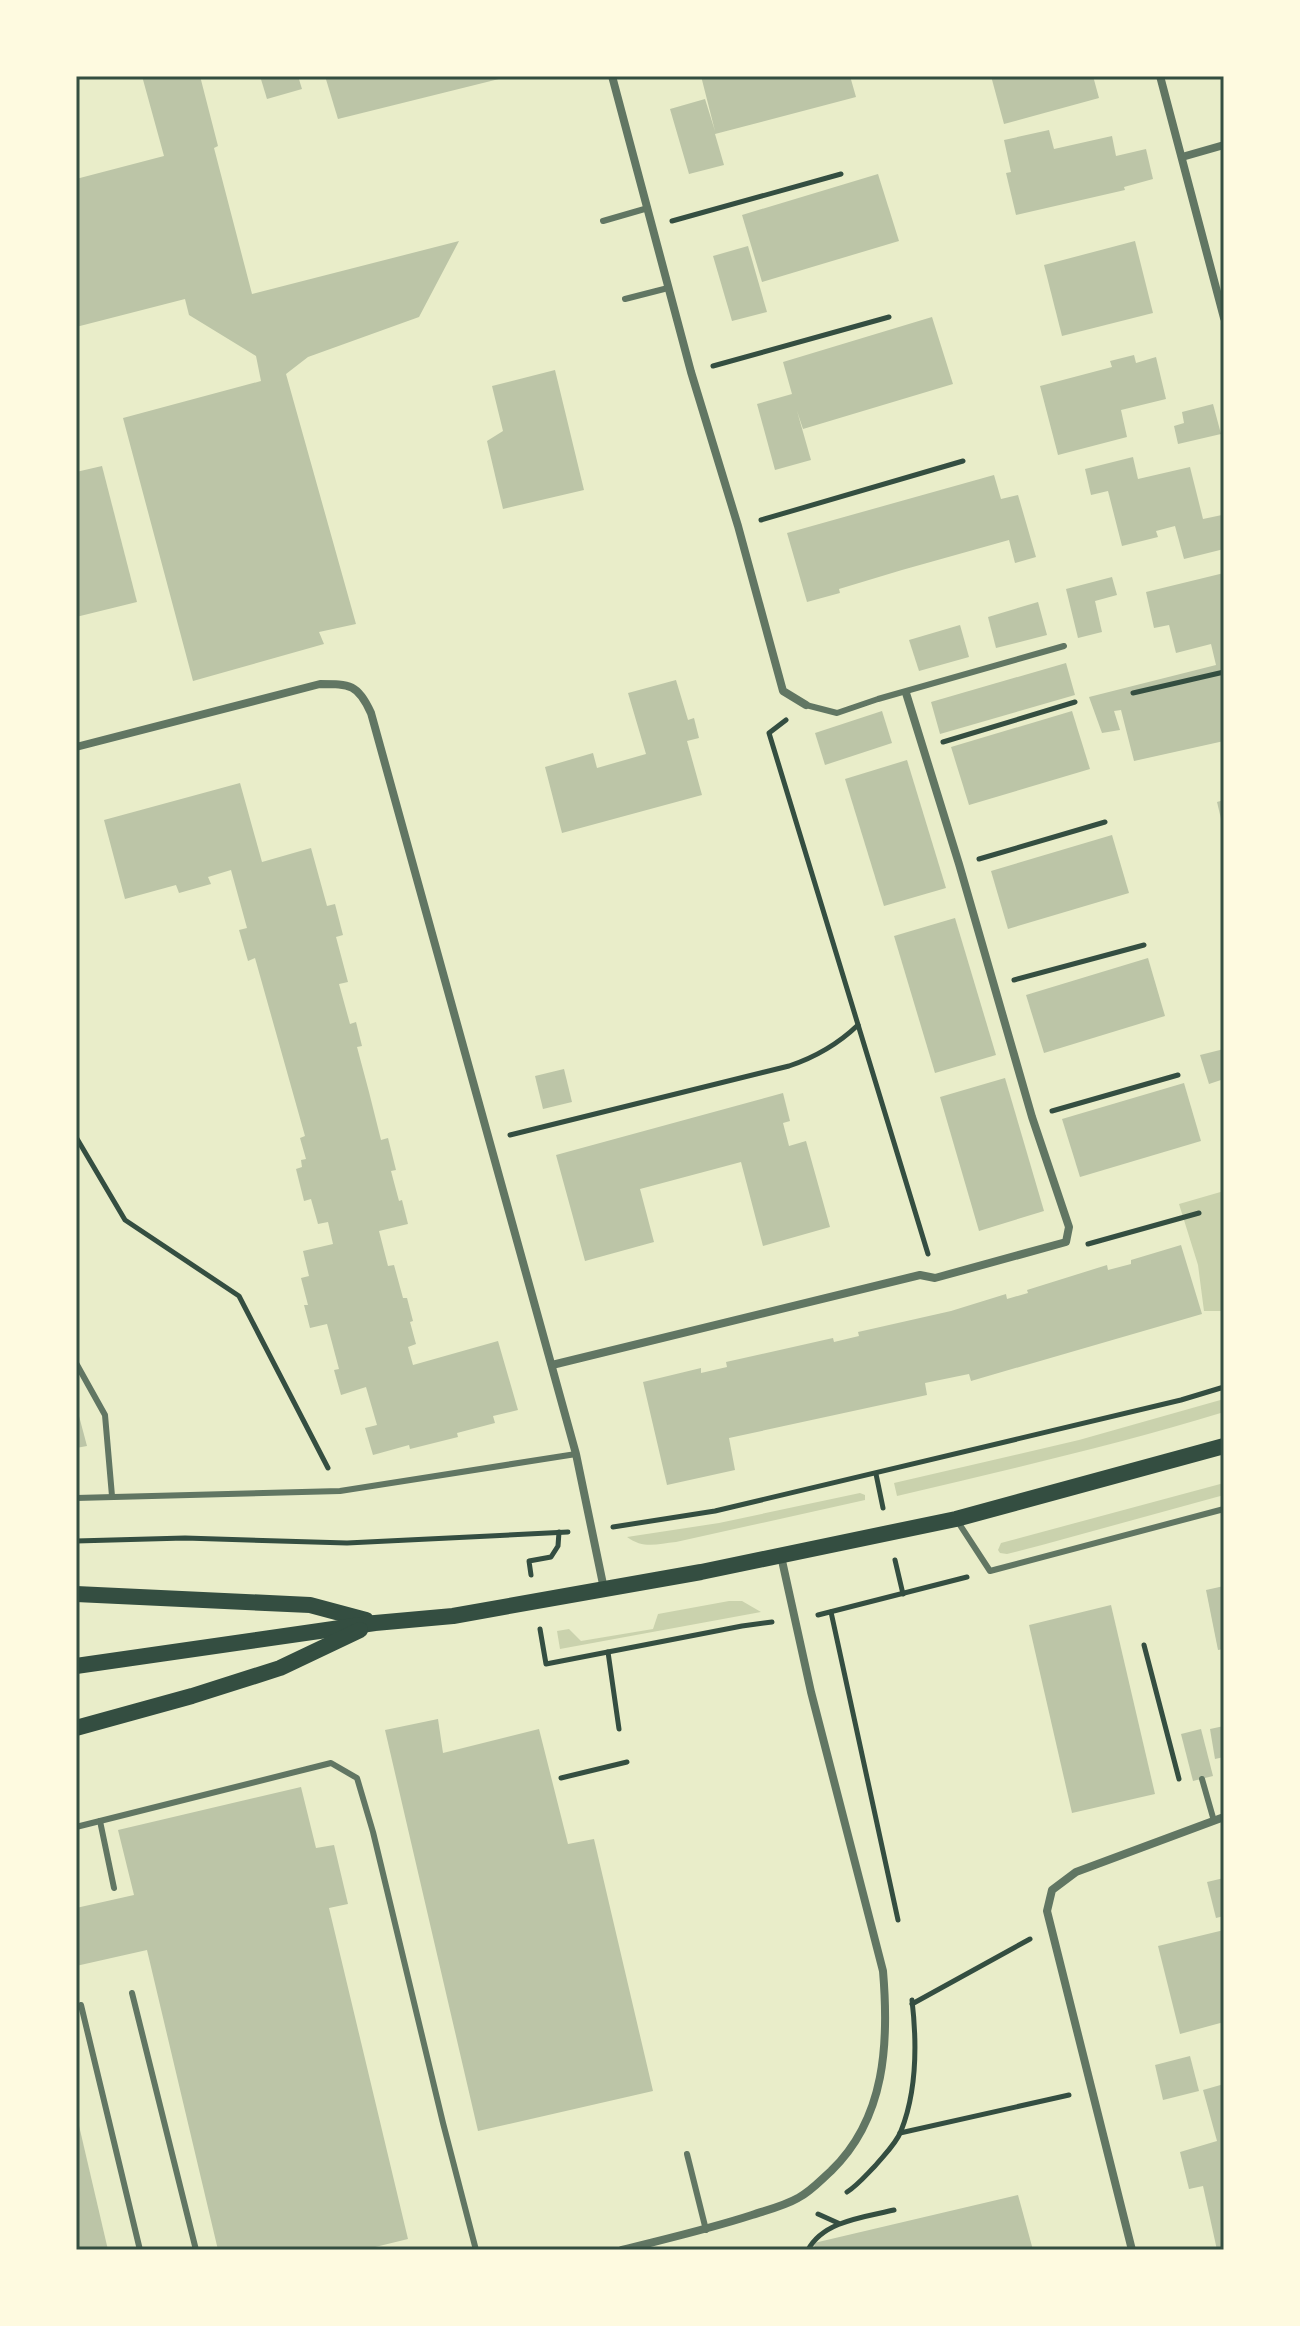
<svg xmlns="http://www.w3.org/2000/svg" width="1300" height="2326" font-family="'Exo 2',sans-serif">
<style>
.green{fill:#cad2ad}
.building{fill:#bcc5a7}
.lines{fill:none;stroke-linecap:round;stroke-linejoin:round}
.path{stroke:#344e41;stroke-width:5}
.service{stroke:#617663;stroke-width:6}
.minor{stroke:#617663;stroke-width:8}
.secondary{stroke:#344e41;stroke-width:16}
.neatline{fill:none;stroke:#344e41;stroke-width:3}
</style>
<rect width="100%" height="100%" fill="#e9edc9"/>
<g class="green">
<polygon points="1224,1191 1224,1311 1204,1311 1198,1265 1179,1204"/>
<path d="M1224,1399v13c-108,33 -218,58 -327,84l-3,-13 185,-43z"/>
<polygon points="1224,1483 1224,1495 1042,1545 1007,1554 1000,1553 998,1550 1001,1543"/>
<path d="M860,1493l5,2v5l-189,42c-19,2 -33,7 -49,-5l92,-14z"/>
<polygon points="729,1601 742,1601 761,1612 560,1649 557,1631 569,1629 581,1641 653,1629 658,1614"/>
</g>
<g class="building">
<polygon points="142,76 200,76 218,146 214,148 252,294 459,241 419,317 308,357 286,374 356,624 319,632 324,644 193,681 123,418 261,381 256,356 189,315 185,299 76,327 76,179 164,156"/>
<polygon points="260,76 298,76 302,89 267,99"/>
<polygon points="325,76 506,76 507,77 338,119"/>
<polygon points="701,76 850,76 856,97 715,134 724,165 689,174 670,109 705,99 715,131"/>
<polygon points="991,76 1093,76 1099,98 1004,124"/>
<polygon points="1049,130 1054,149 1112,136 1116,156 1146,149 1153,179 1124,187 1125,190 1016,215 1006,173 1011,172 1004,140"/>
<polygon points="878,174 899,241 762,282 742,215"/>
<polygon points="1135,241 1153,313 1062,336 1044,265"/>
<polygon points="748,246 767,312 732,321 713,256"/>
<polygon points="932,317 953,384 803,429 797,411 811,460 775,470 757,404 792,394 783,362"/>
<polygon points="1134,355 1136,363 1156,357 1166,399 1121,410 1127,437 1058,455 1040,386 1112,367 1110,361"/>
<polygon points="555,370 584,490 503,509 487,441 503,431 492,386"/>
<polygon points="1213,404 1221,434 1178,444 1174,426 1184,423 1182,412"/>
<polygon points="1133,457 1138,479 1190,467 1203,519 1222,515 1224,524 1224,549 1184,559 1175,526 1156,531 1158,537 1122,546 1108,491 1091,495 1085,469"/>
<polygon points="102,466 137,602 76,617 76,472"/>
<polygon points="994,475 1001,499 1018,495 1036,557 1015,563 1009,540 902,570 839,589 840,593 807,602 787,533"/>
<polygon points="1224,573 1224,741 1134,761 1121,710 1114,711 1120,730 1102,733 1089,697 1216,665 1211,644 1176,653 1169,625 1154,628 1146,592"/>
<polygon points="1112,577 1117,595 1095,601 1102,632 1078,638 1066,589"/>
<polygon points="1038,602 1047,635 996,648 988,617"/>
<polygon points="960,625 969,657 919,671 909,640"/>
<polygon points="1066,663 1075,695 940,734 931,702"/>
<polygon points="676,680 688,720 694,718 699,738 687,741 702,795 562,833 545,767 593,753 597,768 646,754 628,693"/>
<polygon points="882,711 892,743 825,765 815,733"/>
<polygon points="1072,711 1090,769 969,805 951,747"/>
<polygon points="907,760 946,888 884,906 845,779"/>
<polygon points="240,783 262,862 311,848 327,906 335,904 343,935 336,937 348,982 339,984 350,1024 356,1022 362,1046 357,1047 369,1092 381,1140 388,1138 396,1170 391,1171 399,1201 402,1200 408,1224 379,1231 388,1266 394,1265 403,1298 407,1298 413,1321 410,1322 416,1344 408,1347 413,1365 498,1341 518,1410 493,1416 495,1423 457,1433 458,1437 410,1449 409,1445 373,1455 365,1428 377,1425 366,1387 341,1395 334,1370 339,1369 327,1324 310,1328 304,1305 308,1305 301,1278 309,1276 303,1251 333,1244 328,1222 318,1224 311,1199 304,1201 296,1169 302,1167 301,1160 306,1159 300,1138 305,1136 255,958 248,961 239,930 247,928 231,870 208,877 211,884 179,893 176,885 125,899 104,820"/>
<polygon points="1224,800 1224,827 1223,827 1217,802"/>
<polygon points="1112,835 1129,893 1008,929 991,871"/>
<polygon points="955,918 996,1055 935,1073 894,936"/>
<polygon points="1148,958 1165,1016 1044,1053 1026,995"/>
<polygon points="1224,1049 1224,1079 1209,1084 1200,1055"/>
<polygon points="564,1069 572,1102 543,1109 535,1076"/>
<polygon points="1005,1078 1044,1211 979,1231 940,1097"/>
<polygon points="1184,1083 1201,1141 1080,1177 1062,1119"/>
<polygon points="783,1093 790,1121 783,1123 789,1146 806,1141 830,1227 763,1246 741,1162 640,1189 654,1242 585,1261 556,1155"/>
<polygon points="1181,1245 1202,1314 971,1381 969,1374 925,1383 927,1395 729,1438 735,1470 667,1485 643,1382 701,1368 701,1373 727,1367 726,1362 833,1338 834,1342 859,1336 858,1332 951,1311 1006,1294 1007,1299 1028,1293 1027,1290 1107,1265 1108,1270 1131,1264 1131,1260"/>
<polygon points="79,1416 87,1446 76,1448 76,1417"/>
<polygon points="1224,1586 1224,1649 1218,1650 1206,1590"/>
<polygon points="1111,1605 1155,1794 1072,1813 1029,1625"/>
<polygon points="438,1719 443,1753 539,1729 568,1844 594,1839 653,2091 478,2131 385,1730"/>
<polygon points="1224,1726 1224,1757 1215,1759 1210,1729"/>
<polygon points="1201,1729 1213,1776 1193,1781 1181,1734"/>
<polygon points="301,1787 316,1848 334,1845 348,1904 329,1908 408,2239 363,2250 218,2250 147,1950 76,1966 76,1908 134,1895 118,1830"/>
<polygon points="1224,1878 1224,1916 1216,1918 1207,1882"/>
<polygon points="1224,1930 1224,2022 1180,2034 1158,1946"/>
<polygon points="1190,2056 1199,2091 1163,2100 1155,2065"/>
<polygon points="1224,2084 1224,2250 1217,2250 1203,2186 1189,2189 1180,2152 1217,2141 1203,2090"/>
<polygon points="76,2117 77,2117 108,2250 76,2250"/>
<polygon points="1018,2195 1033,2250 815,2250 814,2243"/>
</g>
<g class="lines">
<g class="path">
<polyline points="672,221 841,174"/>
<polyline points="713,366 889,317"/>
<polyline points="761,520 963,461"/>
<polyline points="1133,693 1224,672"/>
<polyline points="786,720 769,733 928,1254"/>
<polyline points="943,742 1075,702"/>
<polyline points="979,859 1105,822"/>
<polyline points="1014,980 1144,945"/>
<polyline points="1052,1111 1178,1075"/>
<path d="M510,1135l279,-69c27,-9 48,-21 69,-41"/>
<polyline points="76,1137 125,1220 239,1296 328,1468"/>
<polyline points="1088,1244 1199,1213"/>
<polyline points="876,1474 883,1508"/>
<polyline points="613,1527 715,1511 1181,1400 1224,1387"/>
<polyline points="76,1541 185,1538 347,1543 568,1532"/>
<polyline points="895,1560 903,1594"/>
<polyline points="531,1575 529,1561 551,1557 558,1546 559,1532"/>
<polyline points="831,1612 898,1920"/>
<polyline points="818,1615 967,1577"/>
<polyline points="540,1629 546,1664 742,1626 772,1622"/>
<polyline points="1144,1645 1179,1779"/>
<polyline points="608,1652 619,1729"/>
<polyline points="561,1778 627,1762"/>
<polyline points="912,2004 1030,1939"/>
<polyline points="900,2133 1069,2095"/>
<path d="M847,2192c11,-7 19,-17 28,-26 9,-11 21,-22 26,-35 16,-40 16,-88 11,-131"/>
<polyline points="818,2214 838,2223"/>
<path d="M808,2250c15,-29 57,-33 86,-40"/>
</g>
<g class="service">
<polyline points="603,221 648,208"/>
<polyline points="625,299 668,288"/>
<polyline points="806,705 837,713 878,699 1064,646"/>
<polyline points="76,1363 105,1415 112,1496"/>
<polyline points="76,1498 340,1491 576,1454"/>
<polyline points="958,1522 990,1571 1224,1509"/>
<polyline points="1202,1779 1214,1821"/>
<polyline points="100,1821 114,1888"/>
<polyline points="76,1827 331,1763 357,1778 373,1832 443,2123 476,2250"/>
<polyline points="132,1993 196,2250"/>
<polyline points="81,2005 140,2250"/>
<polyline points="687,2154 706,2230"/>
</g>
<g class="minor">
<polyline points="612,76 691,372 738,526 783,691 806,705"/>
<polyline points="1160,76 1224,318"/>
<polyline points="1182,157 1224,145"/>
<path d="M76,747l244,-63c30,0 38,0 51,29l205,741 28,135"/>
<polyline points="552,1365 920,1275 935,1278 1066,1242 1069,1227 1032,1117 959,864 906,693"/>
<path d="M622,2250c43,-11 87,-21 130,-35 15,-5 32,-9 46,-17 12,-6 23,-18 33,-27 55,-53 58,-129 52,-200l-72,-279 -30,-136"/>
<polyline points="1132,2250 1047,1911 1052,1890 1076,1872 1224,1817"/>
</g>
<g class="secondary">
<polyline points="76,1594 310,1605 366,1620"/>
<polyline points="76,1666 375,1623 453,1616 701,1572 956,1519 1224,1446"/>
<polyline points="76,1728 192,1696 280,1668 360,1630"/>
</g>
</g>
<rect width="1300" height="2326" fill="none" stroke="#fefae0" stroke-width="156"/>
<rect x="78" y="78" width="1144" height="2170" class="neatline"/>
</svg>
